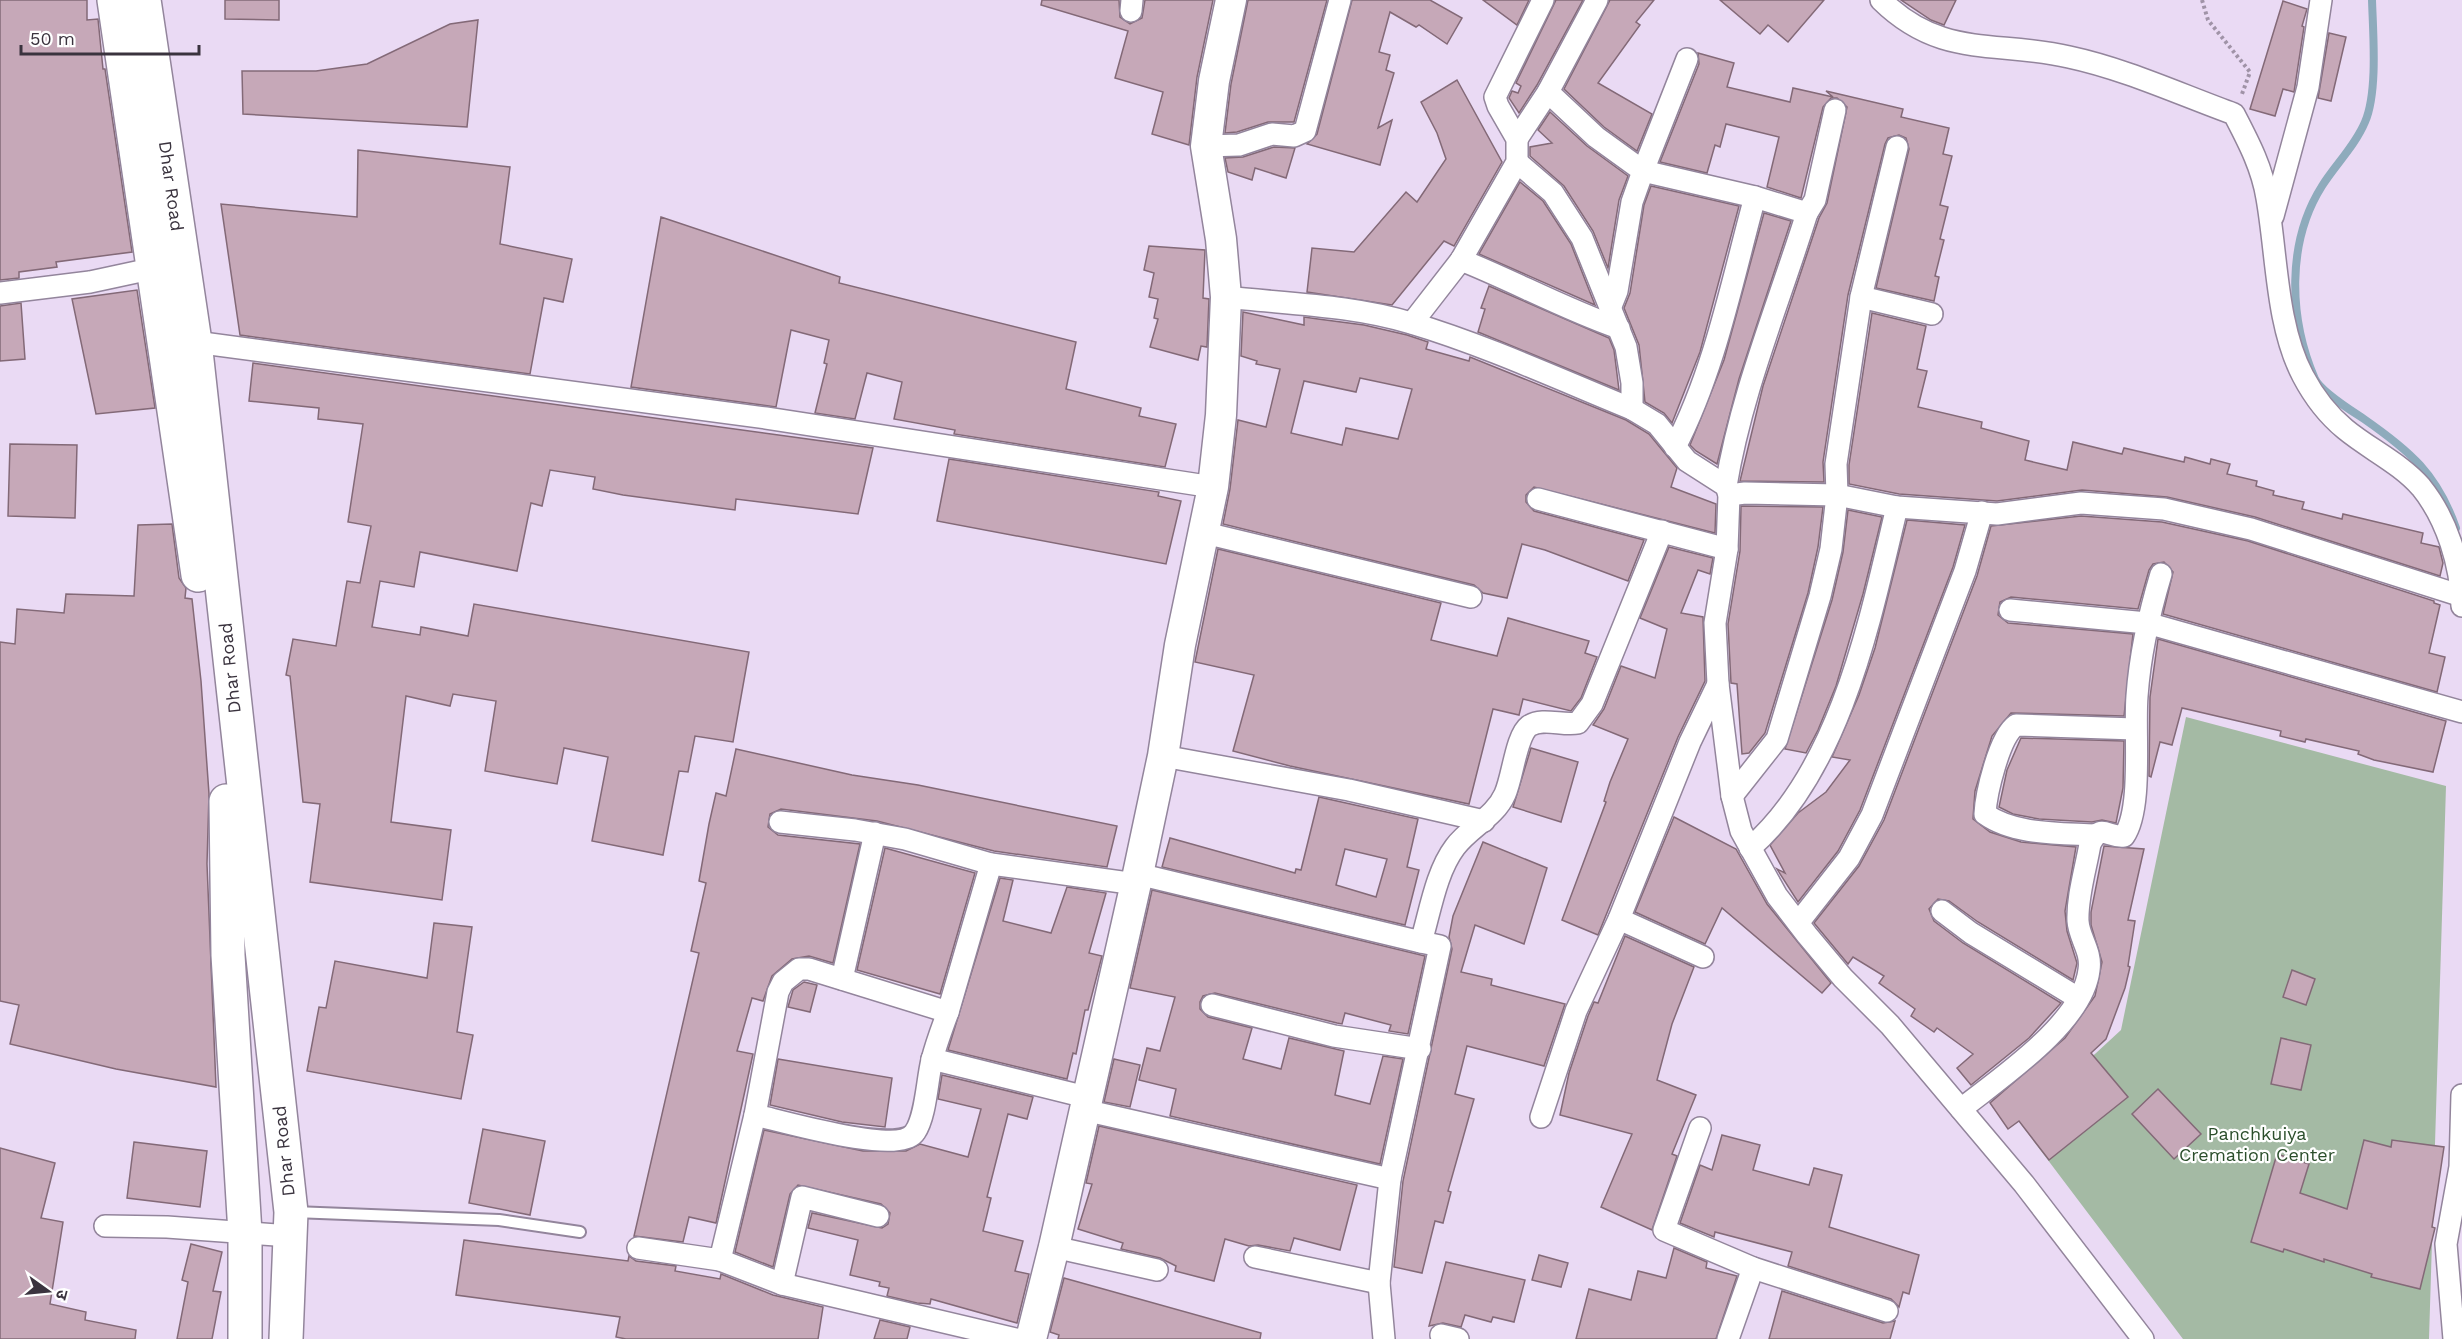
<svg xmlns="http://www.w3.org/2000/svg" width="2462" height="1339" font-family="'Work Sans','Noto Sans Devanagari',sans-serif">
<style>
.green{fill:#a4baa4}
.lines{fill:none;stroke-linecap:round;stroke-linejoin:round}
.stream{stroke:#8eabbc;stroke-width:8}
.building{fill:#c6a8b8;stroke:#836977;stroke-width:1.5;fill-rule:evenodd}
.lane-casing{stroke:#93859c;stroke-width:14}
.street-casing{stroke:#93859c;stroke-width:24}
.secondary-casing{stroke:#93859c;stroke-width:33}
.primary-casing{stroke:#93859c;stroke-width:36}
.path{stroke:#a093a7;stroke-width:4;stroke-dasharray:3 3;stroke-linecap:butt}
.lane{stroke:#fff;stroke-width:10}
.street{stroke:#fff;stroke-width:21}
.secondary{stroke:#fff;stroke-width:30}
.primary{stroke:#fff;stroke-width:33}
.labels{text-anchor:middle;stroke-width:4.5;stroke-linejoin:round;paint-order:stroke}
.street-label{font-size:18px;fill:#3a333e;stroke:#fff}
.park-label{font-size:18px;fill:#2b4e2b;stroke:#fff}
</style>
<rect width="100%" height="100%" fill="#eadaf4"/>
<polygon class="green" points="2186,717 2446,786 2429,1339 2183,1339 2020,1123 2121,1030"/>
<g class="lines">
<path class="stream" d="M2372,0c1,33 6,92 -7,122 -10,24 -30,43 -43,64 -36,57 -33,133 -7,193 6,13 37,32 49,40 46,32 73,55 92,109"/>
</g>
<g class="building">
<polygon points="0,0 87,0 87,20 98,19 103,69 105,69 132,252 56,262 57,267 19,272 19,278 0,280"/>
<polygon points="225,0 279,0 279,20 225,19"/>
<polygon points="1042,0 1119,0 1120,17 1130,24 1142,18 1145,0 1213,0 1197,77 1189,145 1152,134 1163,92 1115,78 1128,31 1041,5"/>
<polygon points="1248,0 1327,0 1294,122 1268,122 1237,132 1225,133 1231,84"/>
<polygon points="1352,0 1430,0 1462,18 1447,44 1419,25 1416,27 1390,12 1379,52 1390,55 1386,70 1394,73 1378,128 1392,120 1380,165 1307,144 1317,134"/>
<polygon points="1483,0 1529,0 1517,25"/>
<polygon points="1556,0 1583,0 1537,85 1519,113 1509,98 1512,91 1518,93 1521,86 1516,83"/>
<polygon points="1610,0 1654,0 1636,22 1640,25 1598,83 1652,114 1637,151 1604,127 1564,89"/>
<polygon points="1720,0 1824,0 1788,42 1768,25 1760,34"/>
<polygon points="1901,0 1956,0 1944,25 1931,20"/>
<polygon points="2283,1 2307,9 2302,26 2304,27 2294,92 2283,89 2275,116 2250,109"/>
<polygon points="478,20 467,127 243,114 242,71 316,71 367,64 450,24"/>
<polygon points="2329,33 2346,37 2331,101 2318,98"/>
<polygon points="1698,53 1734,63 1727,87 1790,102 1793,88 1833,97 1826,91 1903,109 1901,117 1949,128 1943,154 1952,156 1940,205 1948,207 1940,239 1944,240 1935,276 1939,277 1934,301 1876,288 1909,149 1906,138 1899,135 1888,138 1885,144 1848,295 1823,462 1824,482 1740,481 1763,386 1819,218 1827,203 1847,107 1837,98 1831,98 1823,107 1801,198 1767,187 1779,137 1726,124 1720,147 1715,145 1707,173 1660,162 1699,64"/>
<polygon points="1457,80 1502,162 1454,246 1444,241 1392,305 1307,292 1312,248 1354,252 1406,192 1417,202 1446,159 1437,133 1421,102"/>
<polygon points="1550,112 1587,146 1628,176 1619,200 1608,268 1593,231 1564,186 1530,156 1530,147 1552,143 1538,130"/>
<polygon points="1274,147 1295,148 1286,178 1255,168 1252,180 1228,172 1225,158 1243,157"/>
<polygon points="358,150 510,167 500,244 572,259 563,302 544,298 530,374 240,335 221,204 357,217"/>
<polygon points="1520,182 1543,201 1571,244 1595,305 1479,254"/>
<polygon points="1651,186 1739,206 1700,352 1672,423 1664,413 1645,402 1639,345 1624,308 1630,293 1644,205"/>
<polygon points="1764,213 1791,221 1739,379 1717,464 1696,451 1690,445 1724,360"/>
<polygon points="661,217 840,277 839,283 1076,342 1066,389 1141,408 1139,416 1176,424 1165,467 954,434 955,430 894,419 902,382 867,373 855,419 815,413 827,364 824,363 829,340 791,330 776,407 631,387"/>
<polygon points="1149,246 1205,250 1203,298 1209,299 1207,347 1201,346 1198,360 1150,347 1158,319 1154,318 1158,299 1149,297 1154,273 1144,270"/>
<polygon points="1489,286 1609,338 1614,350 1619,390 1478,332 1485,309 1481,308"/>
<polygon points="137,290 155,408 96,414 72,299"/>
<polygon points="21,303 25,359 0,361 0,306"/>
<path d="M1243,312l61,13v-8l14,2 46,6 43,10 21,7 -2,7 43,12 1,-4 156,63 23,14 28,34 -6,19 45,17 -1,29 -181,-46 -8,8v7l8,9 110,29 -16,41 -83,-31 -23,-6 -15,54 -24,-5 -9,-8 -251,-61 7,-35 8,-69 28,7 14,-58 -24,-5 1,-3 -16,-5zM1360,378l52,11 -14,50 -52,-11 -4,17 -51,-12 13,-52 52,11z"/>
<polygon points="1872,313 1926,326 1917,369 1927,371 1918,407 1982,422 1981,428 2029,441 2025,460 2067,470 2073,442 2122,454 2124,448 2184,462 2185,457 2210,464 2211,459 2230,464 2227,474 2257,481 2256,486 2274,491 2273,495 2304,502 2302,509 2342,519 2343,514 2423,533 2421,543 2439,547 2443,563 2440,576 2255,517 2167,497 2082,490 1997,501 1899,494 1849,484 1849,465"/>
<polygon points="253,363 873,448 858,514 736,499 735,510 623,495 593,489 595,477 550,470 542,506 531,503 517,571 420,552 414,587 380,581 372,627 420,635 421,627 468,636 474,604 749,652 733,742 695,736 688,772 679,771 663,855 592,841 608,757 564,748 557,784 485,771 496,701 453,694 450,706 406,696 391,822 451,830 442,900 310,882 320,804 303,802 290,676 286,675 293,639 336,646 347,581 360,583 371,526 348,522 363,424 318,419 319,408 249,401"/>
<polygon points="10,444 77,445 75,518 8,516"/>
<polygon points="949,459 1159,492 1158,496 1181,501 1166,564 937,521"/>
<polygon points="1741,506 1823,507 1818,547 1808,593 1765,733 1749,753 1742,754 1737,684 1731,683 1728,624 1740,551"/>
<polygon points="1848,510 1882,517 1863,594 1836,686 1818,730 1806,753 1785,749 1832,600 1843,552"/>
<polygon points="2081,516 2162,522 2248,541 2434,601 2434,603 2440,605 2429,653 2445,657 2437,692 2163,614 2173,572 2164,562 2153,564 2149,570 2138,609 2011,597 2000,602 1998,615 2008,623 2133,634 2124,716 2011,713 1992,736 1975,791 1973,819 1990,832 2021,842 2076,847 2065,911 2067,931 2077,963 2073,980 1978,922 1949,901 1938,899 1929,909 1934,921 1963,943 2061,1003 2029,1038 1971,1085 1957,1068 1973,1054 1937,1028 1934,1032 1911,1016 1915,1009 1879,983 1884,976 1853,957 1848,964 1814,923 1859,866 1884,820 1977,576 1991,526"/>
<polygon points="1907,520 1965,525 1953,567 1860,810 1838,851 1798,902 1777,869 1785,873 1770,845 1798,813 1826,792 1850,760 1832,757 1859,695 1875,648"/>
<polygon points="172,524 179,578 186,588 185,598 192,599 201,681 209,794 207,864 216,1087 116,1069 10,1044 19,1005 0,1001 0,642 15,644 17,609 64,613 66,594 134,596 138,525"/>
<polygon points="1669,547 1713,558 1710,574 1698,570 1681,613 1703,617 1705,681 1678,737 1598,935 1562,920 1606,802 1604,801 1610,782 1628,739 1593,725 1604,709 1621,666 1655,678 1667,629 1640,618"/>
<polygon points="1218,549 1441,603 1431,640 1497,656 1508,618 1589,641 1585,653 1597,657 1581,698 1571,711 1523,699 1519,715 1493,709 1469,804 1290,766 1233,751 1254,675 1195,662"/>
<polygon points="2158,639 2446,721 2433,772 2374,760 2358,754 2359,751 2306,739 2305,742 2280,736 2281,731 2182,708 2172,745 2160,742 2151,777 2149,776 2150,697"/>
<polygon points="2021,738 2124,741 2123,788 2116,823 2102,820 2092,822 2039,819 2013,814 1999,807 2007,770"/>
<polygon points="1531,748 1578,762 1561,822 1513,807"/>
<polygon points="736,749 852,775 918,785 1117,826 1107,867 994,851 877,821 781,809 770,814 768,827 778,835 860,844 833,963 809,956 792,959 772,976 763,1001 752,998 737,1051 753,1054 716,1223 689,1217 683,1242 634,1236 699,953 691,951 706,883 699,881 709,824 716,793 726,796"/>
<path d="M1319,797l99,22 -11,48 12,3 -14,55 -243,-58 8,-29 125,35 1,-4 5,1zM1345,849l42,10 -11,38 -40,-12z"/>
<polygon points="1674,817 1736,849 1767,904 1831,983 1822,993 1722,908 1705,944 1635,912"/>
<polygon points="1483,842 1547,868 1524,944 1475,925 1461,972 1492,979 1491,985 1565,1004 1544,1066 1467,1046 1455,1094 1474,1099 1448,1191 1451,1192 1443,1223 1435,1221 1422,1273 1394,1267 1403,1181 1452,949 1449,937 1453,916"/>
<polygon points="2104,846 2144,849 2128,920 2135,921 2128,966 2130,967 2125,988 2106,1039 2091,1053 2128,1097 2049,1160 2019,1121 2008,1129 1990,1103 2065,1038 2095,996 2102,962 2091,925 2091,912"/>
<polygon points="885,848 975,873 940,994 857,970"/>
<polygon points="1000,878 1013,880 1003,921 1051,933 1067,887 1106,893 1089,953 1102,956 1088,1010 1085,1010 1076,1054 1073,1053 1067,1079 948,1050"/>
<polygon points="1152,890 1425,956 1408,1034 1389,1031 1391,1025 1345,1013 1342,1024 1337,1023 1215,993 1203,996 1200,1002 1200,1009 1208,1017 1252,1028 1243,1059 1281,1069 1289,1038 1344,1051 1335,1095 1370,1104 1383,1056 1403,1059 1380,1164 1170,1116 1176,1089 1139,1080 1147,1048 1160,1051 1175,997 1130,988"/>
<polygon points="434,923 472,927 457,1032 473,1035 461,1099 307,1071 319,1007 326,1008 335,961 427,978"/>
<polygon points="1625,936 1694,967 1672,1024 1657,1080 1696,1095 1672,1154 1677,1156 1652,1230 1601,1207 1632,1134 1560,1115 1569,1073 1588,1016 1594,1002 1598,1003"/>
<polygon points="2292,970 2315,979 2306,1005 2283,997"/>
<polygon points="804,982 817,985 810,1012 788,1007 793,990"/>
<polygon points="2281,1038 2311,1045 2301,1090 2271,1084"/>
<polygon points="778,1059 892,1078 885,1127 842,1122 770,1105"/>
<polygon points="1114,1059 1140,1065 1130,1107 1104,1102"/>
<polygon points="942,1075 1033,1097 1027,1119 1008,1114 987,1197 991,1198 983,1231 1023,1241 1015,1271 1029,1274 1017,1323 931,1299 930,1304 917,1303 887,1296 889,1288 879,1286 880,1282 850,1275 858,1240 808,1228 812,1213 882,1228 888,1224 890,1213 881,1204 798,1185 790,1194 773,1267 735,1252 764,1130 863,1151 906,1151 920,1144 968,1157 981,1109 938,1099"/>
<polygon points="2158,1089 2201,1134 2174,1159 2132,1114"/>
<polygon points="1099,1126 1357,1185 1340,1250 1294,1238 1290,1251 1258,1245 1249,1246 1225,1239 1214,1281 1175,1271 1176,1266 1160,1258 1121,1249 1123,1243 1078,1229 1092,1184 1086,1183"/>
<polygon points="483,1129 545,1141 530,1215 469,1203"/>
<polygon points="1722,1135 1760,1145 1753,1170 1809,1185 1814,1168 1842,1175 1829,1227 1919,1255 1909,1294 1903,1292 1899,1307 1891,1299 1788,1266 1792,1252 1715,1232 1714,1237 1680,1223 1700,1165 1712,1170"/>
<polygon points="2364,1140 2391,1147 2392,1140 2444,1147 2432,1227 2435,1228 2420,1289 2371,1277 2372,1274 2324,1259 2324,1262 2284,1249 2283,1252 2251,1242 2277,1154 2309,1164 2300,1193 2347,1209"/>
<polygon points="134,1142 207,1151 200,1207 127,1198"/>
<polygon points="0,1148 55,1163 41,1218 63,1222 50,1304 86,1312 85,1320 136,1330 135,1339 0,1339"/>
<polygon points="464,1240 628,1261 629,1256 636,1261 676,1266 675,1271 720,1279 721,1274 773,1295 823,1307 818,1339 626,1339 616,1337 620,1317 456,1295"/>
<polygon points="191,1244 222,1252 213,1291 221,1292 212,1339 177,1339 188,1282 182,1280"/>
<polygon points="1674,1248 1707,1262 1706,1268 1737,1276 1716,1339 1576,1339 1589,1289 1631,1300 1638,1271 1666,1278"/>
<polygon points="1539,1255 1568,1263 1561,1287 1532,1280"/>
<polygon points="1446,1262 1525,1280 1514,1322 1493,1317 1491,1322 1465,1315 1461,1327 1443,1323 1429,1326"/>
<polygon points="1064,1278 1261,1333 1260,1339 1058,1339 1059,1335 1050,1332"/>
<polygon points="1782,1291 1883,1323 1895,1321 1890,1339 1769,1339"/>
<polygon points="880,1320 910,1327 907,1339 874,1339"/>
</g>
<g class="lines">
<g class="lane-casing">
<polyline id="lane" points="294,1212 499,1220 580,1232"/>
</g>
<g class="street-casing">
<g id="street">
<path d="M1881,0c60,59 114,40 188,57 56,12 110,37 165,57 14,27 28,53 33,84 10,56 9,127 36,178 10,19 25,39 42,53 24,20 55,34 76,58 26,32 40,78 41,119"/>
<polyline points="1131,11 1132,0"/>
<polyline points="1687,59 1643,171 1755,197"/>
<polyline points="1548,92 1596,137 1643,171 1632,202 1617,291 1611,306"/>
<polyline points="1517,139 1548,92 1597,0"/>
<polyline points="1206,146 1239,145 1272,134 1294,136 1305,131 1340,0"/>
<polyline points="1517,162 1553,193 1582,238 1626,347 1632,383 1632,409"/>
<polyline points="1807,213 1815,200 1835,110"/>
<polyline points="2273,216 2308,87 2321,0"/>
<path d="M1461,260c53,21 103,49 158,68"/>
<polyline points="0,293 90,282 155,268"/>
<path d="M1226,297c62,7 126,8 185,26 74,22 150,57 221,86l25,15 30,37 39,25 3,9 -2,54 -12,74 3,61 14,112 9,35 36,65 30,39 36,43 47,47 134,159 119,155"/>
<polyline points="1861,297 1932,314"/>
<polyline points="1412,323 1461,260 1517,162 1517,139 1498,106 1495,97 1543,0"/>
<polyline points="195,342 766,418 1213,487"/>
<path d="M1675,447c40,-77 57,-166 80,-250l52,16c-28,90 -66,180 -81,273"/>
<polyline points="1729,495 1745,493 1837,495 1897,507 1997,514 2081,503 2164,509 2251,529 2462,596"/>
<polyline points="1538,499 1727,549"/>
<polyline points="1205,533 1471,597"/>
<polyline points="2010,610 2147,623 2462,712"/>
<polyline points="1163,756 1349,790 1484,821"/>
<polyline points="1732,796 1777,739 1820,596 1831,549 1837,495 1836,464 1861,297 1897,147"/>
<polyline points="780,822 855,830 905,839 991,864 1136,884"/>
<path d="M2095,835c-35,-2 -81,0 -110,-21 1,-20 14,-77 31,-89l119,4"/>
<path d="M1750,848c91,-79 120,-228 147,-341"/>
<path d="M1138,874l283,68c9,-30 15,-70 34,-95 15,-20 40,-30 50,-53 8,-18 11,-58 24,-68 14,-9 33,0 49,-3l14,-19 70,-173"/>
<polyline points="1942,911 1971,933 2078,998"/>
<polyline points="1619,919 1703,957"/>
<polyline points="1798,923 1849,858 1872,815 1965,571 1982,512"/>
<polyline points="842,979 875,833"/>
<polyline points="1212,1005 1334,1036 1420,1049"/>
<polyline points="932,1059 1086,1097"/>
<path d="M1961,1109c39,-31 122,-86 128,-139 3,-19 -10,-32 -11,-49 -1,-25 8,-53 12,-77 11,-22 17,-6 34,-8 19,-27 10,-105 13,-140 3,-42 12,-82 24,-122"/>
<polyline points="1084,1110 1390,1179 1440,946 1421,942"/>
<path d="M755,1115c27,6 145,41 160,17 11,-16 12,-52 17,-72 4,-16 10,-32 16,-48"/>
<polyline points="1541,1117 1576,1011 1619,919 1690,742 1718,684"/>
<polyline points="1700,1128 1664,1230 1753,1268 1887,1311"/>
<polyline points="105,1226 167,1227 290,1236"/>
<polyline points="1054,1247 1157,1270"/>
<polyline points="638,1248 720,1260 755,1115 778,992 783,982 799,969 809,969 948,1012 991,864"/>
<polyline points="1255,1257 1379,1283 1390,1179"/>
<polyline points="720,1260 782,1284 1016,1339"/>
<polyline points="1379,1283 1384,1339"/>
<polyline points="782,1284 802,1197 878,1216"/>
<polyline points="1441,1335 1458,1339"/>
<polyline points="1728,1339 1753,1268"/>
<polyline points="2454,1339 2446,1244 2460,1167 2462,1095"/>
</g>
</g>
<g class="secondary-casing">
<polyline id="secondary" points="1031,1339 1054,1247 1138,874 1163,756 1180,645 1213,487 1221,415 1226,297 1221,239 1206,146 1214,81 1231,0"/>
</g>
<g class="primary-casing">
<g id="primary">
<polyline points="114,0 198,575"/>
<polyline points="144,0 195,342 291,1212 286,1339"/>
<polyline points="226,801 228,955 245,1233 245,1339"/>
</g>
</g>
<polyline class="path" points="2202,0 2208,20 2250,72 2242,94"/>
<use href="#lane" class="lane"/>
<use href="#street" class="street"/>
<use href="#secondary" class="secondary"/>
<use href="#primary" class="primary"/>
</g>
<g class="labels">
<g class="street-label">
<text transform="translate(171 186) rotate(82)" y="6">Dhar Road</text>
<text transform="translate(230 668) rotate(-96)" y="6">Dhar Road</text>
<text transform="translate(284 1151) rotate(-96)" y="6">Dhar Road</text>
</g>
<g class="park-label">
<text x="2257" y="1140">Panchkuiya<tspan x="2257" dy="21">Cremation Center</tspan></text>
</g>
</g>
<g transform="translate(48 1291) rotate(105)" stroke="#ffffff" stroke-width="4.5" paint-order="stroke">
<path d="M0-4.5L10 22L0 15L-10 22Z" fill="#3a333e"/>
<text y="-9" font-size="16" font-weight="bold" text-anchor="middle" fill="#3a333e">उ</text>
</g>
<path d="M21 45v9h178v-9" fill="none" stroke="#3a333e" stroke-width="3"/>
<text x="30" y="45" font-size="18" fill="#3a333e" stroke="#ffffff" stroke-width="4.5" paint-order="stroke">50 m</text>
</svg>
